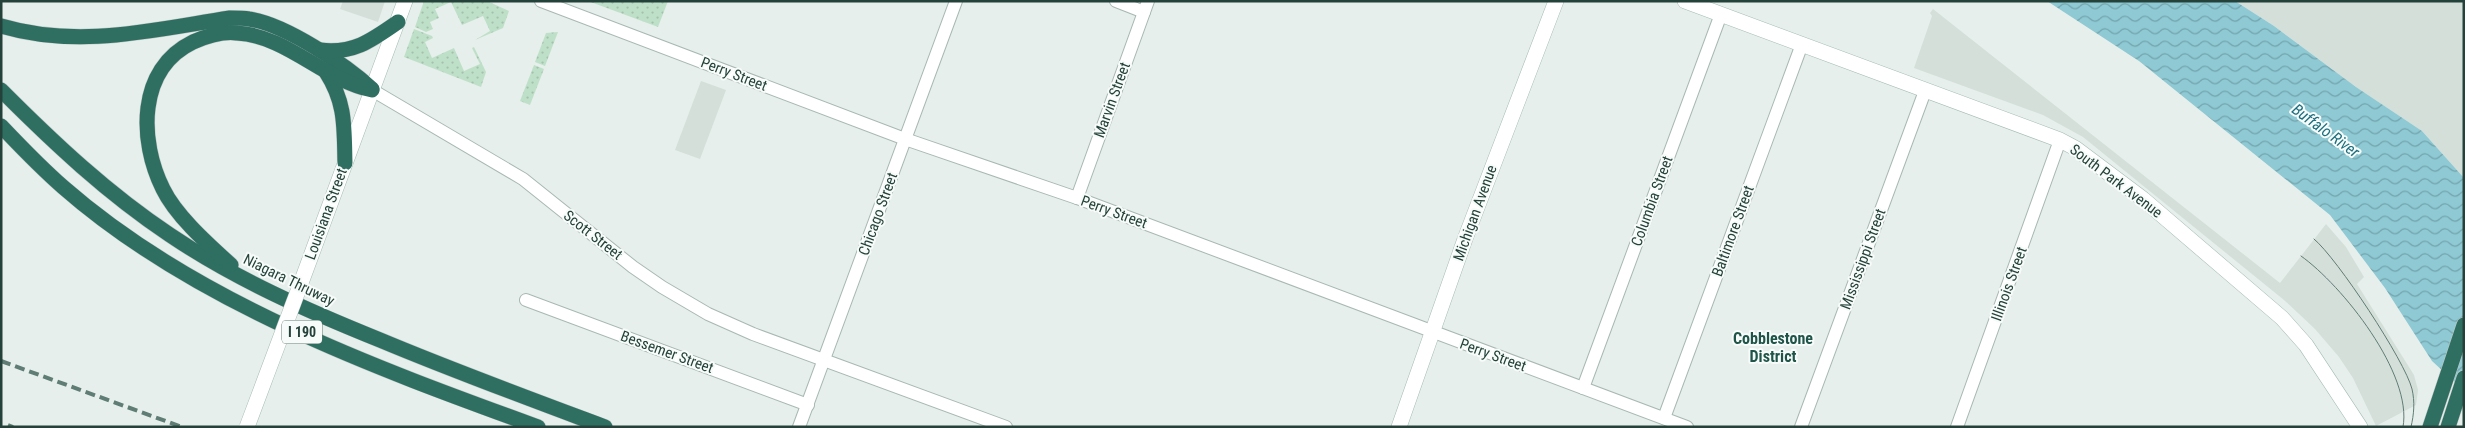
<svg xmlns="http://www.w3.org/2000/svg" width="2465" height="428" font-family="'Roboto Condensed',sans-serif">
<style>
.built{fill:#d4dfda}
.grass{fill:url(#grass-dots)}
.water{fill:url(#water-waves)}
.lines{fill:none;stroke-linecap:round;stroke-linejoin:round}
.street-casing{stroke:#a8b8b2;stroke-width:14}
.secondary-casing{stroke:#a4bbb3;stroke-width:16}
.highway-casing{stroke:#c2cac8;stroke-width:16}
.street{stroke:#fff;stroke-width:12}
.secondary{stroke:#fff;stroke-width:15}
.highway{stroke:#2f6f62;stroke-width:15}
.tram{stroke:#5f7d75;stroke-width:1}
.rail{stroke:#5f7d75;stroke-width:4;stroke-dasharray:10 5;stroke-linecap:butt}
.secondary-bridge-casing{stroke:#a4bbb3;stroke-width:16;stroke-linecap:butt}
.secondary-bridge{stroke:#fff;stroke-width:15}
.labels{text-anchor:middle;stroke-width:4;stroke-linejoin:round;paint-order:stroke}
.shield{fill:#f7fbf9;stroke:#637a73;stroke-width:1}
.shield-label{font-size:14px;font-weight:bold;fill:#24423a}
.street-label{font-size:15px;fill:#24423a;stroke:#f7fbf9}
.water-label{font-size:16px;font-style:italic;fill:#1c6f80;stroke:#f7fbf9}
.neighbourhood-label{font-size:16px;font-weight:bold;fill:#1f5548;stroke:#f7fbf9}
</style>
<defs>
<pattern id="grass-dots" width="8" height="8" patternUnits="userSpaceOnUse" patternTransform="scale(1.25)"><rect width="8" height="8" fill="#bfe0c8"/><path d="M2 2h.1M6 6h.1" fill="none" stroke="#a4c1ad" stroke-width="1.8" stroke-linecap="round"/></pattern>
<pattern id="water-waves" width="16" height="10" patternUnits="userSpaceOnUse" patternTransform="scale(1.25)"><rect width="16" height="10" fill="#8ec9d4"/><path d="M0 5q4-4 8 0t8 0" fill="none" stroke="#74a5ad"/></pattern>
</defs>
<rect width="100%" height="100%" fill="#e6efeb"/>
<g class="built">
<polygon points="343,1 385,1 378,22 340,9"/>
<polygon points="2235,1 2464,1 2464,178 2422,131 2356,87 2274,26"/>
<polygon points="1933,9 2280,283 2326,224 2346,247 2364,277 2357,284 2414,375 2418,390 2416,405 2376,426 2353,378 2339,357 2315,329 2284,300 2083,137 2043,115 1914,68 1932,16 1930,13"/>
<polygon points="701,81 726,90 700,159 675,150"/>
</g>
<g class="grass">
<polygon points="424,1 487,1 509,11 503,28 475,40 490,31 483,16 462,25 451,2 435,9 439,18 430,22 433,29 426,32 415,27"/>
<polygon points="588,1 668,1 658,27"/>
<polygon points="414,29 432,36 433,38 425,42 432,58 454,48 464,71 480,64 472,48 474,47 486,72 481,87 404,57"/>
<polygon points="558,32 545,66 535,62 546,33"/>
<polygon points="534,65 544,69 530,105 520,101"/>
</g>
<polygon class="water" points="2047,1 2235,1 2274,26 2356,87 2422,131 2464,178 2464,408 2458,385 2432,361 2385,288 2330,215 2139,61"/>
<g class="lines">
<g class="street-casing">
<g id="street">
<polyline points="541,1 905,139 1077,198 1687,427"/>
<polyline points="1116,1 1144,12"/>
<polyline points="372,90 523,179 633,267 662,287 708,314 753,334 1006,427"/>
<polyline points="1077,198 1148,1"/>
<polyline points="526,300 808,405"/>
<polyline points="1583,388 1721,14"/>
<polyline points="1664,418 1802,44"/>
<polyline points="799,427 956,1"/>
<polyline points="1801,427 1925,91"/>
<polyline points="1957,427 2060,140"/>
</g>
</g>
<g class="secondary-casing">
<g id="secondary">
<polyline points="1685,1 2060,140 2075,148 2143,199 2282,318 2306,345 2360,427"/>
<polyline points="301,283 405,1"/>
<polyline points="1399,427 1465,239 1556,1"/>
</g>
</g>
<g class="highway-casing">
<g id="highway">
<path d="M1,26c78,23 151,4 229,-8 6,0 13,0 19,1 36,5 97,46 123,70"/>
<path d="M320,50c33,4 51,-9 78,-28"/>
<path d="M326,72c20,31 18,55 19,91"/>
<path d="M1,90c53,53 106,103 169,145 65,44 138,76 210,105 74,31 150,59 225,87"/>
<path d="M1,126c20,21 40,42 62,61 131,115 313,181 475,240"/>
<path d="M231,265c-22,-20 -55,-49 -68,-76 -24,-48 -26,-120 30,-147 14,-6 29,-11 44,-9 51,3 86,47 135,57"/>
<polyline points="2430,427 2464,325"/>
<polyline points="2448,427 2464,378"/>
</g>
</g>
<use href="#street" class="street"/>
<use href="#secondary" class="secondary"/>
<use href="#highway" class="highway"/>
<g class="tram">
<path d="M2314,239c23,19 91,122 98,150 3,13 2,25 -1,38"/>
<path d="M2301,256c41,29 112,118 102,171"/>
</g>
<g class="rail">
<polyline points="1,361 182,427"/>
<polyline points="8,425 13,427"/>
</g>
<g class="secondary-bridge-casing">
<polyline id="secondary-bridge" points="247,427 301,283"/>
</g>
<use href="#secondary-bridge" class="secondary-bridge"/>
</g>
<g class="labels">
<rect class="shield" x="282" y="320.5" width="40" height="23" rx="4"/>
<g class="shield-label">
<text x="302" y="337">I 190</text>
</g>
<g class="street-label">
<text transform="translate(734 74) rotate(21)" y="5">Perry Street</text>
<text transform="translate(1112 100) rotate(-70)" y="5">Marvin Street</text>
<text transform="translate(2116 181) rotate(37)" y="5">South Park Avenue</text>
<text transform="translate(1652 201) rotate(-70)" y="5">Columbia Street</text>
<text transform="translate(1114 212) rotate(20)" y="5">Perry Street</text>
<text transform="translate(1475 213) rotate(-70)" y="5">Michigan Avenue</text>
<text transform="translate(326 214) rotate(-70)" y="5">Louisiana Street</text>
<text transform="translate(878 214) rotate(-70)" y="5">Chicago Street</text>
<text transform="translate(1733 231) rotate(-70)" y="5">Baltimore Street</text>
<text transform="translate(593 235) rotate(38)" y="5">Scott Street</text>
<text transform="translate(1863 259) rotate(-70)" y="5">Mississippi Street</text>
<text transform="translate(289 280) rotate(26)" y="5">Niagara Thruway</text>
<text transform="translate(2009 284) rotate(-70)" y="5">Illinois Street</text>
<text transform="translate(667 352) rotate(20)" y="5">Bessemer Street</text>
<text transform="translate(1493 355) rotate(20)" y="5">Perry Street</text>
</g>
<g class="water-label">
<text transform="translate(2326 130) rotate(36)" y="6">Buffalo River</text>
</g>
<g class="neighbourhood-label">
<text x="1773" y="344">Cobblestone<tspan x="1773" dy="18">District</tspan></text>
</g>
</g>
<rect width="2465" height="428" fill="none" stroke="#24423a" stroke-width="5"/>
</svg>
